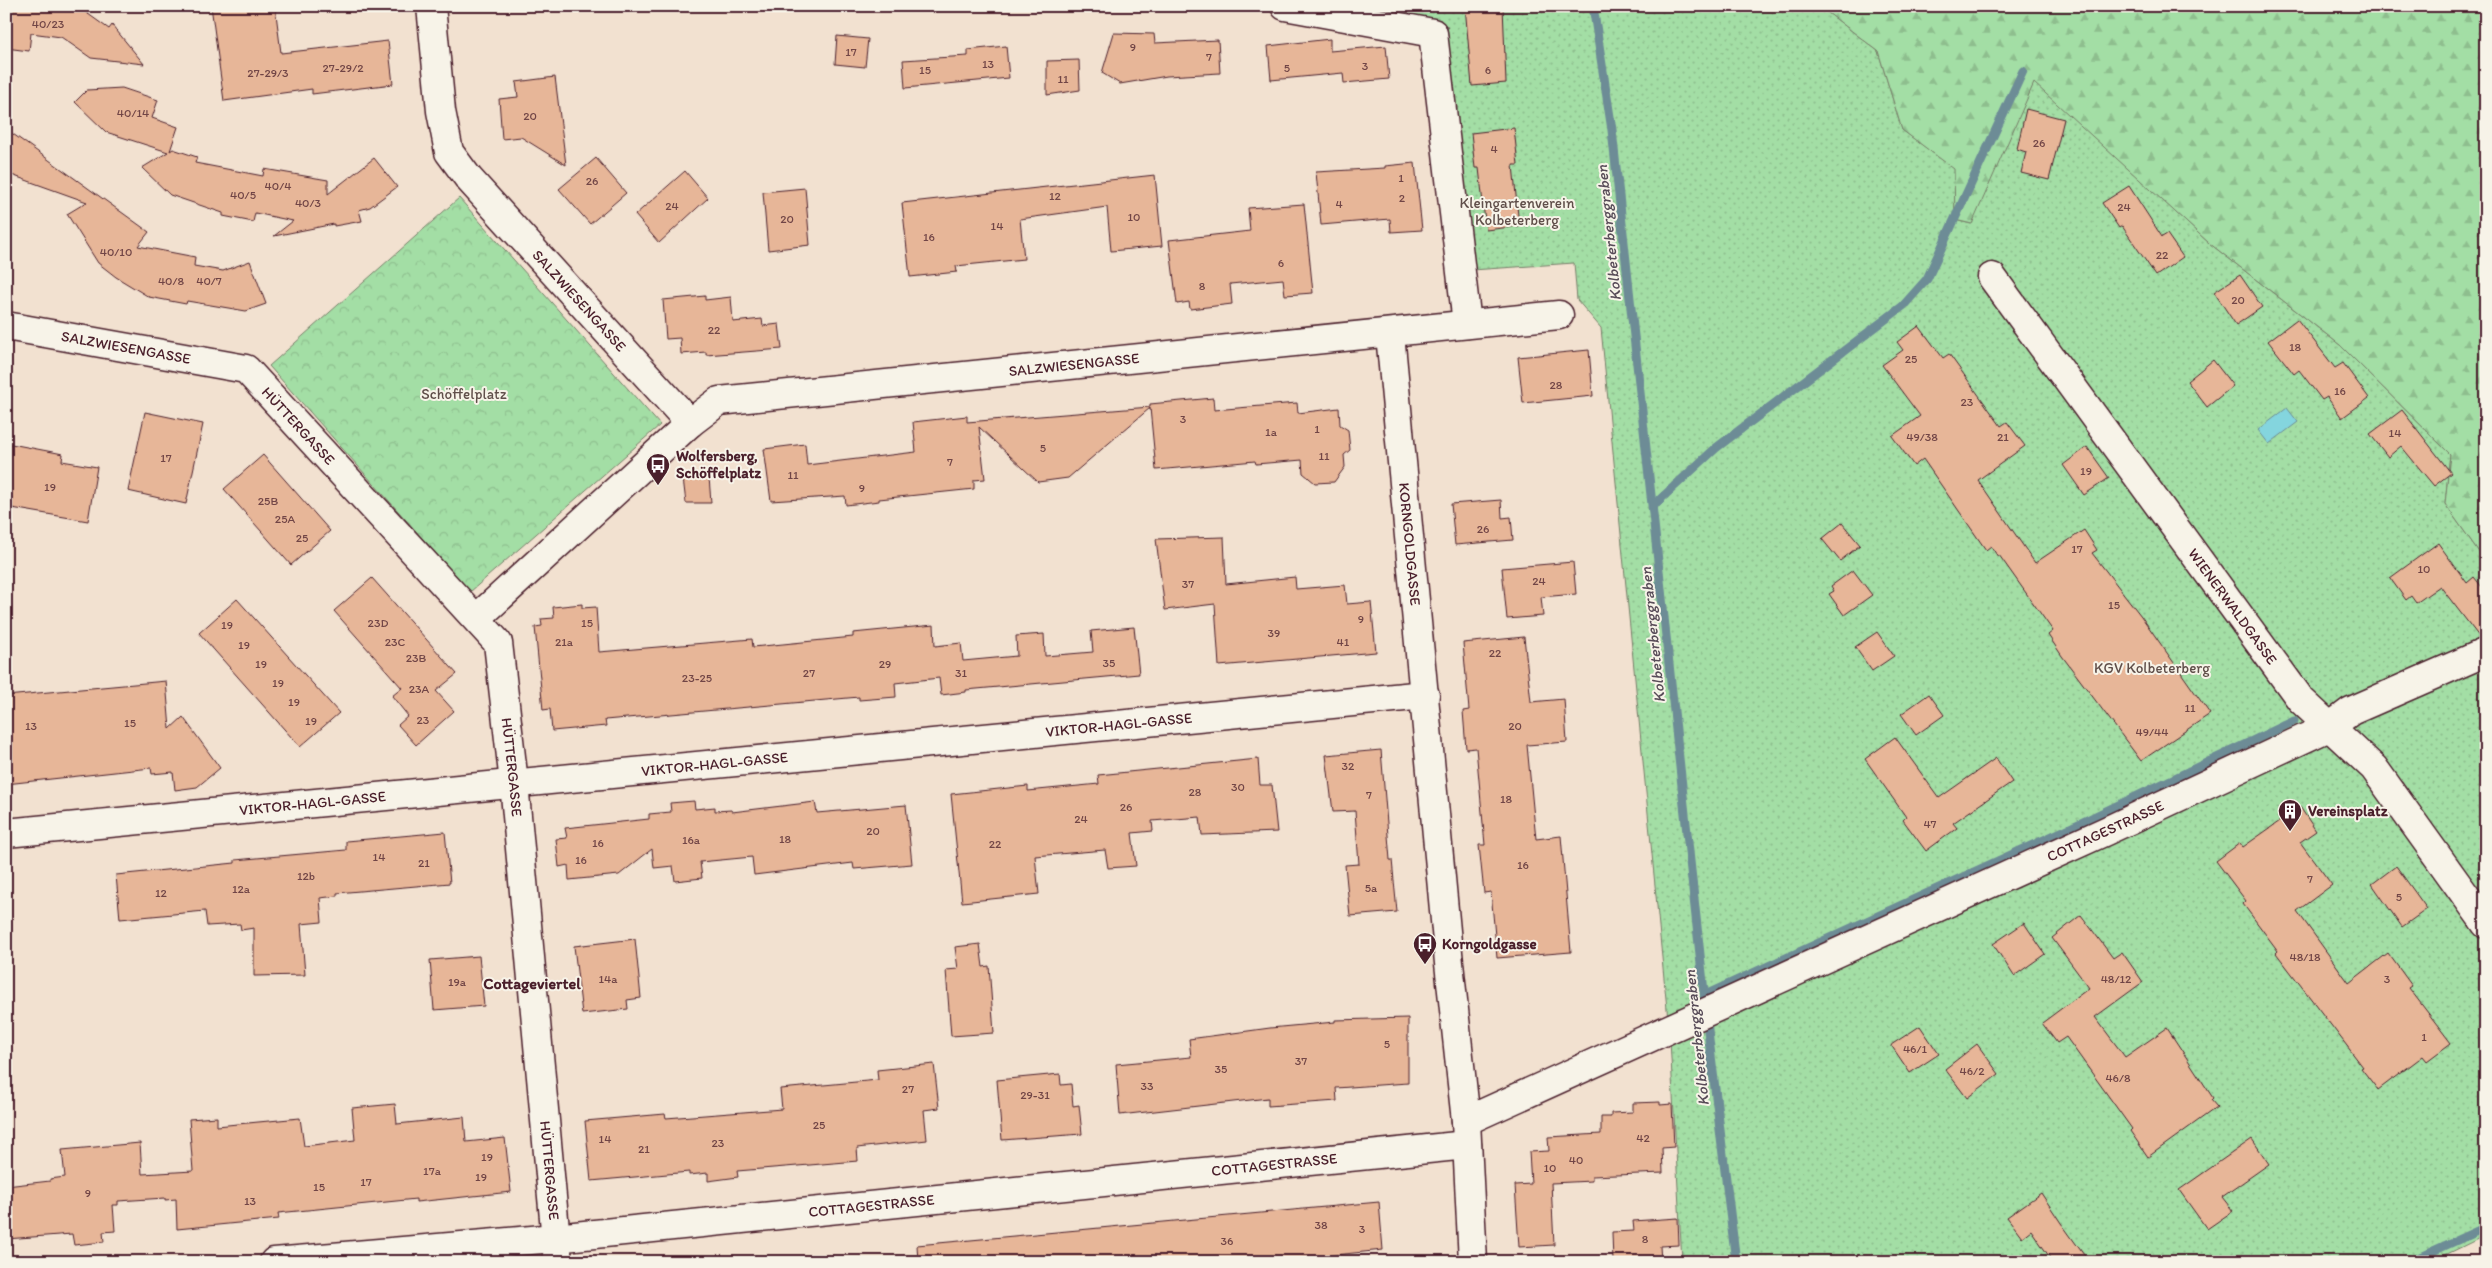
<svg xmlns="http://www.w3.org/2000/svg" width="2492" height="1268" font-family="Itim,sans-serif">
<style>
.grass{fill:url(#grass-dots);stroke:#767e68}
.forest{fill:url(#forest-firs);stroke:#767e68}
.park{fill:url(#park-crowns);stroke:#767e68}
.water{fill:#84d5de;stroke:#6d8c96}
.lines{fill:none;stroke-linecap:round;stroke-linejoin:round}
.stream{stroke:#6d8c96;stroke-width:9}
.building{fill:#e7b698;stroke:#4a1f2b}
.minor-casing{stroke:#4a1f2b;stroke-width:31}
.minor{stroke:#f7f3e8;stroke-width:28}
.labels{text-anchor:middle;stroke-width:4;stroke-linejoin:round;paint-order:stroke}
.number-label{font-size:12px;fill:#714546}
.park-label{font-size:15px;fill:#604f4a;stroke:#f7f3e8}
.street-label{font-size:15px;fill:#4a1f2b;stroke:#f7f3e8}
.poi-label{font-size:15px;font-weight:bold;fill:#4a1f2b;stroke:#f7f3e8;text-anchor:start}
.water-label{font-size:16px;font-style:italic;fill:#584c58;stroke:#f7f3e8}
.neighbourhood-label{font-size:16px;font-weight:bold;fill:#4a1f2b;stroke:#f7f3e8}
</style>
<defs>
<pattern id="grass-dots" width="8" height="8" patternUnits="userSpaceOnUse" patternTransform="scale(1.25)"><rect width="8" height="8" fill="#a3dea5"/><path d="M2 2h.1M6 6h.1" fill="none" stroke="#8ebe8e" stroke-width="1.8" stroke-linecap="round"/></pattern>
<pattern id="forest-firs" width="22" height="20" patternUnits="userSpaceOnUse" patternTransform="scale(1.25)"><rect width="22" height="20" fill="#a3dea5"/><path d="M5 1l3.5 6h-7zM16 11l3.5 6h-7z" fill="#8ebe8e"/></pattern>
<pattern id="park-crowns" width="20" height="18" patternUnits="userSpaceOnUse" patternTransform="scale(1.25)"><rect width="20" height="18" fill="#a3dea5"/><path d="M2 6a3 3 0 1 1 6 0M12 15a3 3 0 1 1 6 0" fill="none" stroke="#8ebe8e"/></pattern>
</defs>
<rect width="100%" height="100%" fill="#f2e1d0"/>
<filter id="ink" filterUnits="userSpaceOnUse"><feTurbulence type="fractalNoise" baseFrequency=".02" numOctaves="2"/><feDisplacementMap in="SourceGraphic" scale="10" xChannelSelector="R" yChannelSelector="G"/><feConvolveMatrix kernelMatrix="1 2 1 2 8 2 1 2 1" color-interpolation-filters="sRGB"/></filter>
<g filter="url(#ink)">
<polygon class="grass" points="1343,6 1819,6 1878,51 1902,130 1955,169 1955,220 1971,224 2034,82 2209,243 2340,345 2450,454 2445,504 2486,562 2486,1235 2431,1262 1682,1262 1670,1040 1601,328 1577,300 1574,263 1472,270 1447,26"/>
<polygon class="forest" points="1819,6 2486,6 2486,562 2445,504 2450,454 2340,345 2209,243 2034,83 1972,224 1955,220 1954,169 1902,130 1878,51"/>
<polygon class="park" points="459,198 660,425 470,592 269,366"/>
<polygon class="water" points="2287,408 2298,422 2269,444 2258,430"/>
<g class="lines">
<g class="stream">
<polyline points="1593,6 1612,130 1709,1039 1736,1262"/>
<polyline points="1654,505 1716,448 1903,306 1927,279 2023,71"/>
<polyline points="1705,995 2083,822 2294,721"/>
<polyline points="2409,1262 2486,1227"/>
</g>
</g>
<g class="building">
<polygon points="6,6 77,6 109,29 112,25 144,64 91,58 61,37 31,33 29,51 6,48"/>
<polygon points="211,6 275,6 281,53 388,41 393,84 312,94 312,89 224,101"/>
<polygon points="1465,6 1503,6 1506,83 1472,86"/>
<polygon points="1114,33 1154,34 1155,43 1218,40 1220,73 1167,76 1120,84 1102,73"/>
<polygon points="837,36 868,39 865,67 835,64"/>
<polygon points="1330,39 1330,51 1386,46 1389,79 1344,83 1343,73 1271,80 1268,46"/>
<polygon points="1006,46 1009,78 905,88 903,60 968,56 968,50"/>
<polygon points="1079,60 1080,90 1047,95 1047,61"/>
<polygon points="555,77 566,165 521,137 502,139 499,99 518,97 516,82"/>
<polygon points="122,88 158,100 152,118 178,127 170,151 173,149 197,157 195,163 263,176 264,169 328,180 328,194 374,158 397,187 370,207 359,210 362,221 334,226 334,224 274,236 293,221 255,213 253,222 223,216 223,213 170,195 142,168 168,152 106,132 75,102 87,90"/>
<polygon points="2026,109 2064,119 2049,180 2021,173 2026,152 2017,149"/>
<polygon points="1514,128 1518,165 1513,165 1519,226 1486,230 1479,168 1475,168 1471,133"/>
<polygon points="6,129 149,232 138,246 195,257 194,266 223,271 250,261 266,304 246,311 187,301 186,304 149,297 116,277 98,263 67,214 87,202 6,173"/>
<polygon points="596,158 626,193 590,224 559,189"/>
<polygon points="1415,163 1422,230 1391,232 1390,219 1321,225 1316,172 1385,168 1385,166"/>
<polygon points="685,171 708,198 659,243 635,215"/>
<polygon points="1155,175 1162,246 1111,251 1107,207 1020,219 1024,259 956,266 957,272 910,277 902,203"/>
<polygon points="2129,186 2162,237 2167,234 2183,257 2156,276 2122,226 2119,228 2102,203"/>
<polygon points="805,188 810,245 768,250 763,192"/>
<polygon points="1304,204 1313,293 1285,295 1283,279 1230,284 1232,304 1190,309 1189,302 1177,304 1169,240 1250,231 1248,208"/>
<polygon points="2240,275 2262,307 2236,325 2214,292"/>
<polygon points="705,296 705,300 731,297 733,322 762,319 763,326 779,324 782,349 706,355 706,352 681,354 680,338 666,339 663,300"/>
<polygon points="2297,319 2335,368 2343,363 2369,398 2342,418 2327,397 2322,400 2299,370 2294,374 2268,341"/>
<polygon points="1919,326 1943,358 1949,354 2001,426 2007,422 2025,446 1978,480 2035,563 2084,530 2097,550 2092,553 2141,616 2210,714 2141,761 2062,656 2048,635 2053,631 1999,555 1998,557 1991,546 1986,550 1923,459 1914,466 1892,436 1920,416 1882,365 1903,350 1897,342"/>
<polygon points="1589,350 1593,396 1523,403 1518,357"/>
<polygon points="2213,360 2233,386 2207,407 2187,381"/>
<polygon points="1213,398 1214,410 1297,403 1298,413 1339,408 1340,425 1348,430 1350,450 1344,455 1345,467 1334,482 1315,483 1303,473 1302,460 1256,464 1255,461 1156,470 1150,408 1068,478 1038,482 979,427 985,479 974,480 974,489 879,499 879,501 846,505 845,496 771,501 764,449 805,444 807,465 916,452 913,422 967,416 967,422 1150,407 1150,404"/>
<polygon points="2402,410 2451,473 2434,486 2401,446 2388,457 2370,434"/>
<polygon points="145,412 203,424 186,504 128,491"/>
<polygon points="6,443 63,454 62,461 97,467 88,521 6,507"/>
<polygon points="2087,447 2109,478 2084,495 2063,465"/>
<polygon points="263,455 330,531 291,565 224,489"/>
<polygon points="709,477 711,503 686,503 683,478"/>
<polygon points="1501,500 1502,518 1511,517 1513,540 1455,545 1451,504"/>
<polygon points="1842,523 1860,545 1840,561 1822,539"/>
<polygon points="1224,537 1226,584 1295,577 1296,589 1345,585 1347,604 1371,602 1376,652 1219,666 1215,604 1165,610 1156,539"/>
<polygon points="2438,543 2467,583 2474,577 2486,592 2486,637 2480,638 2440,586 2416,603 2411,596 2406,600 2390,578"/>
<polygon points="1573,562 1576,594 1541,597 1543,616 1507,619 1502,568"/>
<polygon points="1853,570 1872,595 1844,615 1829,594 1834,591 1831,586"/>
<polygon points="372,578 457,674 436,691 454,711 416,745 398,725 408,716 392,696 402,688 334,611"/>
<polygon points="237,599 339,713 300,747 199,633"/>
<polygon points="582,604 582,608 596,607 599,652 752,639 753,647 853,637 853,633 934,625 935,646 961,643 963,661 1017,656 1016,636 1044,634 1045,656 1093,652 1091,631 1134,627 1139,674 966,690 966,692 941,695 939,678 895,683 896,697 859,700 859,697 605,720 606,726 552,731 550,709 543,710 535,627 542,626 541,619 554,618 553,607"/>
<polygon points="1877,632 1894,656 1872,671 1855,647"/>
<polygon points="1524,637 1531,702 1564,699 1567,742 1527,745 1536,839 1561,836 1571,952 1497,958 1491,892 1484,893 1479,845 1485,845 1476,748 1466,749 1463,711 1469,710 1463,643"/>
<polygon points="166,681 170,729 183,717 220,768 197,787 175,790 173,772 152,774 151,768 6,784 6,696"/>
<polygon points="1929,694 1944,715 1916,735 1901,714"/>
<polygon points="1895,737 1939,798 1996,758 2012,782 1953,823 1957,828 1926,851 1903,820 1906,817 1865,759"/>
<polygon points="1381,750 1390,860 1392,860 1397,912 1350,916 1345,865 1359,864 1355,811 1333,812 1326,755"/>
<polygon points="1258,759 1260,785 1272,785 1277,832 1202,835 1200,817 1152,821 1153,831 1132,833 1136,866 1108,868 1105,850 1035,856 1039,894 962,902 951,794 1028,786 1028,791 1099,784 1098,775"/>
<polygon points="694,801 695,809 715,807 715,811 731,810 732,812 815,802 817,813 906,805 912,864 854,869 853,863 754,875 752,857 700,862 702,878 675,881 673,866 654,868 652,849 619,875 569,880 568,865 559,867 556,839 567,838 565,828 649,819 649,814 671,812 670,803"/>
<polygon points="2300,807 2316,831 2300,842 2332,885 2297,911 2349,983 2388,953 2412,986 2409,988 2451,1043 2427,1061 2423,1056 2378,1090 2361,1068 2363,1067 2276,953 2278,951 2243,904 2246,901 2216,861 2240,843 2243,847"/>
<polygon points="445,832 450,883 337,893 337,896 320,898 322,922 301,924 305,975 254,976 254,928 241,930 240,924 207,926 205,911 120,919 116,875 235,863 235,860 346,850 346,841"/>
<polygon points="2396,866 2427,909 2402,927 2372,884"/>
<polygon points="2081,915 2113,958 2122,952 2143,982 2095,1017 2125,1057 2167,1028 2213,1098 2211,1100 2217,1107 2148,1157 2130,1131 2132,1129 2066,1037 2057,1043 2042,1023 2089,988 2052,938"/>
<polygon points="2024,923 2045,954 2014,976 1993,944"/>
<polygon points="635,939 641,998 627,1000 628,1009 582,1014 574,946"/>
<polygon points="980,944 983,967 989,966 994,1033 951,1036 946,970 958,969 955,947"/>
<polygon points="479,956 484,1006 434,1010 430,960"/>
<polygon points="1408,1018 1408,1083 1336,1088 1337,1101 1268,1106 1268,1098 1120,1115 1116,1064 1191,1057 1189,1039 1270,1028 1335,1022 1335,1020"/>
<polygon points="1920,1026 1939,1054 1910,1073 1891,1045"/>
<polygon points="1977,1044 1999,1074 1967,1098 1945,1069"/>
<polygon points="934,1064 939,1108 924,1110 927,1140 857,1148 858,1161 737,1171 738,1177 708,1181 708,1173 689,1175 689,1172 591,1181 585,1121 665,1114 666,1118 782,1109 780,1089 878,1080 877,1070"/>
<polygon points="1060,1074 1061,1085 1071,1084 1073,1106 1079,1105 1082,1134 1002,1140 997,1080"/>
<polygon points="1660,1102 1660,1105 1672,1104 1674,1147 1662,1148 1663,1173 1592,1176 1592,1181 1551,1183 1554,1245 1519,1247 1515,1185 1531,1184 1529,1152 1549,1151 1548,1137 1601,1134 1601,1117 1611,1117 1611,1113 1633,1112 1633,1103"/>
<polygon points="395,1104 397,1124 464,1117 466,1142 505,1138 511,1192 416,1202 416,1199 278,1213 279,1219 177,1229 176,1199 165,1200 165,1198 118,1201 118,1205 113,1205 115,1231 103,1232 104,1242 74,1245 72,1234 6,1239 6,1186 50,1181 50,1179 65,1177 62,1150 140,1143 142,1174 193,1171 189,1119 217,1117 217,1126 300,1118 304,1146 355,1140 352,1108"/>
<polygon points="2252,1139 2269,1164 2222,1197 2233,1211 2207,1229 2179,1190"/>
<polygon points="2041,1193 2061,1223 2089,1262 2053,1262 2031,1230 2022,1237 2007,1217"/>
<polygon points="1379,1202 1383,1250 1267,1262 918,1262 917,1245"/>
<polygon points="1678,1218 1679,1245 1660,1246 1661,1262 1613,1262 1612,1232 1634,1231 1633,1221"/>
</g>
<g class="lines">
<g class="minor-casing">
<g id="minor">
<path id="s1" d="M431,6l10,105 8,41 20,27 221,244"/>
<polyline points="1285,6 1433,33 1467,324"/>
<path id="s2" d="M1992,277l309,423 73,68 112,156"/>
<path id="s3" d="M6,326l240,43 252,274 16,140 44,479"/>
<path id="s4" d="M1390,334l59,629 17,158 7,141"/>
<path id="s5" d="M477,618l213,-195 29,-22 840,-86"/>
<path id="s6" d="M6,833l1419,-138"/>
<path id="s7" d="M1466,1121l640,-290 225,-105 20,-15 135,-59"/>
<path id="s8" d="M274,1262l281,-24 912,-93"/>
</g>
</g>
<use href="#minor" class="minor"/>
</g>
</g>
<defs>
<g id="bus-pin" transform="scale(1.25)"><path d="M0 17L-7.5 6A9.5 9.5 0 1 1 7.5 6Z" fill="#4a1f2b" stroke="#f7f3e8"/><path d="M-5-6H5V4H4V6H2V4H-2V6H-4V4H-5ZM-3.5-4V0h7V-4ZM-3.5 1.2v1.5H-2V1.2ZM2 1.2v1.5H3.5V1.2Z" fill="#fff"/></g>
<g id="building-pin" transform="scale(1.25)"><path d="M0 17L-7.5 6A9.5 9.5 0 1 1 7.5 6Z" fill="#4a1f2b" stroke="#f7f3e8"/><path d="M-4-6H4V6H1V3H-1V6H-4ZM-2.5-4.3h1.7v1.8h-1.7ZM.8-4.3h1.7v1.8H.8ZM-2.5-1h1.7V.8h-1.7ZM.8-1h1.7V.8H.8Z" fill="#fff"/></g>
</defs>
<g fill-rule="evenodd">
<use href="#bus-pin" x="658" y="465"/>
<use href="#building-pin" x="2290" y="811"/>
<use href="#bus-pin" x="1425" y="944"/>
</g>
<g class="labels">
<g class="number-label">
<text x="48" y="28">40/23</text>
<text x="1133" y="51">9</text>
<text x="851" y="56">17</text>
<text x="1209" y="61">7</text>
<text x="988" y="68">13</text>
<text x="1365" y="70">3</text>
<text x="343" y="72">27-29/2</text>
<text x="1287" y="72">5</text>
<text x="925" y="74">15</text>
<text x="1488" y="74">6</text>
<text x="268" y="77">27-29/3</text>
<text x="1063" y="83">11</text>
<text x="133" y="117">40/14</text>
<text x="530" y="120">20</text>
<text x="2039" y="147">26</text>
<text x="1494" y="153">4</text>
<text x="1401" y="182">1</text>
<text x="592" y="185">26</text>
<text x="278" y="190">40/4</text>
<text x="243" y="199">40/5</text>
<text x="1055" y="200">12</text>
<text x="1402" y="202">2</text>
<text x="308" y="207">40/3</text>
<text x="1339" y="208">4</text>
<text x="672" y="210">24</text>
<text x="2124" y="211">24</text>
<text x="1134" y="221">10</text>
<text x="787" y="223">20</text>
<text x="997" y="230">14</text>
<text x="929" y="241">16</text>
<text x="116" y="256">40/10</text>
<text x="2162" y="259">22</text>
<text x="1281" y="267">6</text>
<text x="171" y="285">40/8</text>
<text x="209" y="285">40/7</text>
<text x="1202" y="290">8</text>
<text x="2238" y="304">20</text>
<text x="714" y="334">22</text>
<text x="2295" y="351">18</text>
<text x="1911" y="363">25</text>
<text x="1556" y="389">28</text>
<text x="2340" y="395">16</text>
<text x="1967" y="406">23</text>
<text x="1183" y="423">3</text>
<text x="1317" y="433">1</text>
<text x="1271" y="436">1a</text>
<text x="2395" y="437">14</text>
<text x="1922" y="441">49/38</text>
<text x="2003" y="441">21</text>
<text x="1043" y="452">5</text>
<text x="1324" y="460">11</text>
<text x="166" y="462">17</text>
<text x="950" y="466">7</text>
<text x="2086" y="475">19</text>
<text x="793" y="479">11</text>
<text x="50" y="491">19</text>
<text x="862" y="492">9</text>
<text x="268" y="505">25B</text>
<text x="285" y="523">25A</text>
<text x="1483" y="533">26</text>
<text x="302" y="542">25</text>
<text x="2077" y="553">17</text>
<text x="2424" y="573">10</text>
<text x="1539" y="585">24</text>
<text x="1188" y="588">37</text>
<text x="2114" y="609">15</text>
<text x="1361" y="623">9</text>
<text x="378" y="627">23D</text>
<text x="587" y="627">15</text>
<text x="227" y="629">19</text>
<text x="1274" y="637">39</text>
<text x="395" y="646">23C</text>
<text x="564" y="646">21a</text>
<text x="1343" y="646">41</text>
<text x="244" y="649">19</text>
<text x="1495" y="657">22</text>
<text x="416" y="662">23B</text>
<text x="1109" y="667">35</text>
<text x="261" y="668">19</text>
<text x="885" y="668">29</text>
<text x="809" y="677">27</text>
<text x="961" y="677">31</text>
<text x="697" y="682">23-25</text>
<text x="278" y="687">19</text>
<text x="419" y="693">23A</text>
<text x="294" y="706">19</text>
<text x="2190" y="712">11</text>
<text x="423" y="724">23</text>
<text x="311" y="725">19</text>
<text x="130" y="727">15</text>
<text x="31" y="730">13</text>
<text x="1515" y="730">20</text>
<text x="2152" y="736">49/44</text>
<text x="1348" y="770">32</text>
<text x="1238" y="791">30</text>
<text x="1195" y="796">28</text>
<text x="1369" y="799">7</text>
<text x="1506" y="803">18</text>
<text x="1126" y="811">26</text>
<text x="1081" y="823">24</text>
<text x="1930" y="828">47</text>
<text x="873" y="835">20</text>
<text x="785" y="843">18</text>
<text x="691" y="844">16a</text>
<text x="598" y="847">16</text>
<text x="995" y="848">22</text>
<text x="379" y="861">14</text>
<text x="581" y="864">16</text>
<text x="424" y="867">21</text>
<text x="1523" y="869">16</text>
<text x="306" y="880">12b</text>
<text x="2310" y="883">7</text>
<text x="1371" y="892">5a</text>
<text x="241" y="893">12a</text>
<text x="161" y="897">12</text>
<text x="2399" y="901">5</text>
<text x="2305" y="961">48/18</text>
<text x="608" y="983">14a</text>
<text x="2116" y="983">48/12</text>
<text x="2387" y="983">3</text>
<text x="457" y="986">19a</text>
<text x="2424" y="1041">1</text>
<text x="1387" y="1048">5</text>
<text x="1915" y="1053">46/1</text>
<text x="1301" y="1065">37</text>
<text x="1221" y="1073">35</text>
<text x="1972" y="1075">46/2</text>
<text x="2118" y="1082">46/8</text>
<text x="1147" y="1090">33</text>
<text x="908" y="1093">27</text>
<text x="1035" y="1099">29-31</text>
<text x="819" y="1129">25</text>
<text x="1643" y="1142">42</text>
<text x="605" y="1143">14</text>
<text x="718" y="1147">23</text>
<text x="644" y="1153">21</text>
<text x="487" y="1161">19</text>
<text x="1576" y="1164">40</text>
<text x="1550" y="1172">10</text>
<text x="432" y="1175">17a</text>
<text x="481" y="1181">19</text>
<text x="366" y="1186">17</text>
<text x="319" y="1191">15</text>
<text x="88" y="1197">9</text>
<text x="250" y="1205">13</text>
<text x="1321" y="1229">38</text>
<text x="1362" y="1233">3</text>
<text x="1645" y="1243">8</text>
<text x="1227" y="1245">36</text>
</g>
<g class="park-label">
<text x="1517" y="208">Kleingartenverein<tspan x="1517" dy="17">Kolbeterberg</tspan></text>
<text x="464" y="399">Schöffelplatz</text>
<text x="2152" y="673">KGV Kolbeterberg</text>
</g>
<g class="street-label">
<text dy="5" stroke="none"><textPath href="#s1" startOffset="345">SALZWIESENGASSE</textPath></text>
<text dy="5" stroke="none"><textPath href="#s3" startOffset="122">SALZWIESENGASSE</textPath></text>
<text dy="5" stroke="none"><textPath href="#s5" startOffset="682">SALZWIESENGASSE</textPath></text>
<text dy="5" stroke="none"><textPath href="#s3" startOffset="321">HÜTTERGASSE</textPath></text>
<text dy="5" stroke="none"><textPath href="#s4" startOffset="211">KORNGOLDGASSE</textPath></text>
<text dy="5" stroke="none"><textPath href="#s2" startOffset="408">WIENERWALDGASSE</textPath></text>
<text dy="5" stroke="none"><textPath href="#s6" startOffset="1118">VIKTOR-HAGL-GASSE</textPath></text>
<text dy="5" stroke="none"><textPath href="#s6" startOffset="712">VIKTOR-HAGL-GASSE</textPath></text>
<text dy="5" stroke="none"><textPath href="#s3" startOffset="741">HÜTTERGASSE</textPath></text>
<text dy="5" stroke="none"><textPath href="#s6" startOffset="308">VIKTOR-HAGL-GASSE</textPath></text>
<text dy="5" stroke="none"><textPath href="#s7" startOffset="702">COTTAGESTRASSE</textPath></text>
<text dy="5" stroke="none"><textPath href="#s8" startOffset="1005">COTTAGESTRASSE</textPath></text>
<text dy="5" stroke="none"><textPath href="#s3" startOffset="1146">HÜTTERGASSE</textPath></text>
<text dy="5" stroke="none"><textPath href="#s8" startOffset="600">COTTAGESTRASSE</textPath></text>
</g>
<g class="poi-label">
<text x="676" y="461">Wolfersberg,<tspan x="676" dy="17">Schöffelplatz</tspan></text>
<text x="2308" y="816">Vereinsplatz</text>
<text x="1442" y="949">Korngoldgasse</text>
</g>
<g class="water-label">
<text transform="translate(1608 233) rotate(-96)" y="6">Kolbeterberggraben</text>
<text transform="translate(1652 635) rotate(-96)" y="6">Kolbeterberggraben</text>
<text transform="translate(1696 1038) rotate(-96)" y="6">Kolbeterberggraben</text>
</g>
<g class="neighbourhood-label">
<text x="532" y="989">Cottageviertel</text>
</g>
</g>
<rect width="2492" height="1268" fill="none" stroke="#f7f3e8" stroke-width="25"/>
<rect x="12" y="12" width="2467" height="1243" fill="none" stroke="#4a1f2b" stroke-width="2" filter="url(#ink)"/>
</svg>
